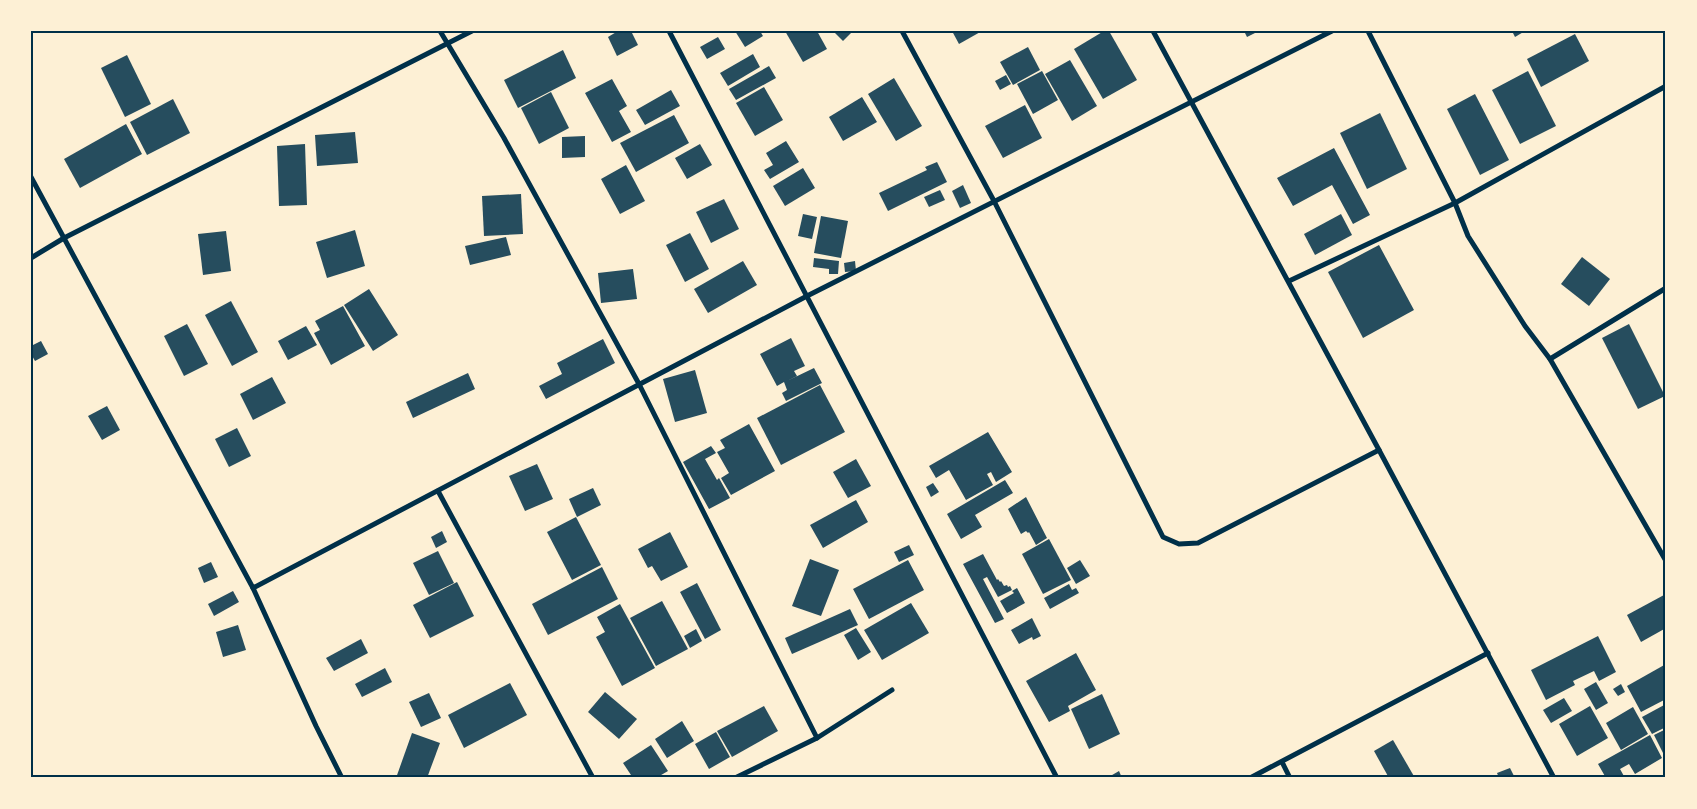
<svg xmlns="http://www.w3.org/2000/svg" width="1697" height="809" font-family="Manrope,sans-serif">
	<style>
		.building { fill: #264d5e }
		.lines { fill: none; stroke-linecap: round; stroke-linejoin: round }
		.minor { stroke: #003049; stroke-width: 5 }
		.neatline { fill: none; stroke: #003049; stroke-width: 2 }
	</style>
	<rect width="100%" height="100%" fill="#fdf0d5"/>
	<g class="building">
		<path d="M618,31h13l7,14 -21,11 -9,-19z"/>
		<path d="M735,31h25l3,5 -18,11z"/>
		<path d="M785,31h32l10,18 -24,13z"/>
		<path d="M833,31h16l2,2 -8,8z"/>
		<path d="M952,31h30l-23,13z"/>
		<path d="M1104,31h5l28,49 -34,19 -29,-50z"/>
		<path d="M1244,31h15l-12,6z"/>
		<path d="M1512,31h13l-10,6z"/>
		<path d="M1575,34l14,27 -48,26 -14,-28z"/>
		<path d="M718,37l7,12 -18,10 -7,-12z"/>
		<path d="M1028,47l12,23 -27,15 -13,-23z"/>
		<path d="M563,50l13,28 -58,30 -14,-28z"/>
		<path d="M753,54l7,13 -32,19 -8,-13z"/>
		<path d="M127,55l24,49 -26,13 -24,-49z"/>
		<path d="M1070,60l27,46 -25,15 -27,-47z"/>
		<path d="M769,66l7,12 -40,22 -7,-11z"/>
		<path d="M1042,71l16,29 -25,14 -16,-30z"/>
		<path d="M1528,71l28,55 -36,18 -28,-54z"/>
		<path d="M1006,75l5,9 -11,6 -5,-9z"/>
		<path d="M894,78l28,48 -26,15 -28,-47z"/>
		<path d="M612,79l15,27 -8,5 12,21 -19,10 -27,-49z"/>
		<path d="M764,87l19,33 -28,16 -19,-33z"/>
		<path d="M671,90l9,16 -35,19 -9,-15z"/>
		<path d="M551,92l18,36 -30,16 -18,-36z"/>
		<path d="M1475,94l34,66 -29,15 -33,-66z"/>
		<path d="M862,97l15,25 -34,19 -14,-24z"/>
		<path d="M173,99l17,34 -43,22 -17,-33z"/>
		<path d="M1025,105l17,33 -39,20 -18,-32z"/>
		<path d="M1380,113l27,56 -40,20 -27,-56z"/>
		<path d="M674,115l15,28 -53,29 -16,-29z"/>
		<path d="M126,124l16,30 -62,34 -16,-29z"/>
		<path d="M355,132l3,31 -41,3 -2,-31z"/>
		<path d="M585,136v21l-23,1v-21z"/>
		<path d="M786,141l13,21 -29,17 -6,-9 9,-5 -7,-12z"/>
		<path d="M305,144l2,61 -28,1 -2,-60z"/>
		<path d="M700,144l12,21 -25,14 -12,-21z"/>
		<path d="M1334,148l36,67 -17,9 -21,-39 -39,21 -16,-28z"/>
		<path d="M937,162l10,20 -59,29 -9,-18 48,-23 -2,-3z"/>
		<path d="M626,165l19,36 -25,13 -19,-35z"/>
		<path d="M803,168l12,20 -30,18 -12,-20z"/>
		<path d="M963,185l8,18 -11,5 -8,-17z"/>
		<path d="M940,190l5,10 -16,7 -5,-10z"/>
		<path d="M521,194l2,40 -39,2 -2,-40z"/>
		<path d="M724,199l15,30 -28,14 -15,-31z"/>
		<path d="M803,214l14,3 -5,22 -14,-3z"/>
		<path d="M1341,214l11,21 -37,20 -11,-21z"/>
		<path d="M821,216l27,5 -7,37 -27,-5z"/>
		<path d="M355,230l10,36 -38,12 -11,-36z"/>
		<path d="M226,231l5,40 -28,4 -5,-41z"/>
		<path d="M690,233l19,36 -24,13 -19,-37z"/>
		<path d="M506,237l5,18 -41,10 -5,-19z"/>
		<path d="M1379,245l35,65 -51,28 -35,-66z"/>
		<path d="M1582,257l28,22 -21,27 -28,-22z"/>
		<path d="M814,258l25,3 -1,13h-9v-5l-16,-2z"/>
		<path d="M743,261l14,24 -49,28 -14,-24z"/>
		<path d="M855,261l1,10 -11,1 -1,-9z"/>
		<path d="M633,269l4,30 -36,4 -3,-30z"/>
		<path d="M369,289l29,46 -25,16 -29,-46z"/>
		<path d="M231,301l27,51 -26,14 -27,-51z"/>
		<path d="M343,306l22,40 -34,19 -17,-32 6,-3 -5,-9z"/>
		<path d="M187,324l21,40 -24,12 -20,-40z"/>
		<path d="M1629,324l36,72 -27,13 -36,-71z"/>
		<path d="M306,326l11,19 -29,15 -10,-19z"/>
		<path d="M791,338l14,28 -11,5 3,5 -10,5 27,-13 8,15 -36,18 -4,-8 5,-3 -3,-8 -7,4 -17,-32z"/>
		<path d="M603,339l12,24 -69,36 -7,-13 23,-12 -5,-11z"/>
		<path d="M41,341l7,13 -13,7 -4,-7v-8z"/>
		<path d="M695,370l12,43 -32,9 -12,-43z"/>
		<path d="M468,373l7,16 -62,29 -7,-16z"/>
		<path d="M272,377l14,26 -33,17 -13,-26z"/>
		<path d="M820,385l25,47 -64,33 -24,-47z"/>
		<path d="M107,406l13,24 -18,10 -14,-24z"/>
		<path d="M749,424l26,47 -44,24 -10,-17 8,-5 -12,-21 8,-4 -5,-8z"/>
		<path d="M237,428l14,28 -22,11 -14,-28z"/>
		<path d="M988,432l24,40 -16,10 -5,-10 -4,2 6,11 -27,15 -17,-30 -13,8 -7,-12z"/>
		<path d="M711,446l5,7 -11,6 12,21 2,-2 11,20 -21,11 -26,-47z"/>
		<path d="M856,459l15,27 -23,12 -15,-26z"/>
		<path d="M537,464l16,35 -28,12 -16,-35z"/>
		<path d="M1005,480l8,13 -38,22 7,12 -21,12 -14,-25z"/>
		<path d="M933,483l6,9 -8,5 -5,-10z"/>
		<path d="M593,488l8,17 -24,12 -8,-18z"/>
		<path d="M1026,497l21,41 -11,7 -7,-13 -1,1 -2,-2 -5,3 -13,-25z"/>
		<path d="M856,500l12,22 -45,26 -13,-23z"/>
		<path d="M576,517l25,48 -29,15 -25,-48z"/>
		<path d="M442,531l5,11 -11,6 -5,-11z"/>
		<path d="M670,532l18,35 -27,14 -9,-15 -4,2 -10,-19z"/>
		<path d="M1049,539l22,41 -28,14 -21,-40z"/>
		<path d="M909,545l5,10 -15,7 -5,-10z"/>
		<path d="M438,551l16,32 -25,12 -16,-32z"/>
		<path d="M983,554l14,26 1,-1 2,3 1,-1 3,5 3,-1 1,2 2,-1 2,4 -14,7 -11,-20 -4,2 21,40 -9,4 -32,-59z"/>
		<path d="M810,559l29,11 -18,46 -29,-10z"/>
		<path d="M908,560l16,30 -55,29 -16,-30z"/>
		<path d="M1080,560l10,16 -14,8 -9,-16z"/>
		<path d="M211,562l7,15 -14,6 -6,-15z"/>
		<path d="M602,567l16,32 -70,36 -16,-31z"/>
		<path d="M457,582l17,34 -44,22 -17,-33z"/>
		<path d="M697,583l24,47 -16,9 -25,-47z"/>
		<path d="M1069,584l3,6 4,-2 3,5 -29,16 -6,-11z"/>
		<path d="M1017,588l8,15 -18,10 -7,-12 14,-8 -2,-2z"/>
		<path d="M233,591l6,11 -25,14 -6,-12z"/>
		<path d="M1664,595l2,3v30l-25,14 -14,-27z"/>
		<path d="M662,601l26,48 -32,17 -26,-48z"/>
		<path d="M911,603l18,30 -47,27 -18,-30z"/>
		<path d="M620,604l35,64 -33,18 -26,-49 9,-5 -8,-15z"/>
		<path d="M850,609l8,16 -66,29 -7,-16z"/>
		<path d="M1032,618l9,18 -8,4 -1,-3 -13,7 -8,-14z"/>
		<path d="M238,625l8,25 -23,7 -7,-25z"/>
		<path d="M856,628l15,24 -13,8 -14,-25z"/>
		<path d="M696,629l6,12 -12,7 -6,-12z"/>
		<path d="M1598,636l18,36 -17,9 -5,-10 -21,10 2,4 -29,15 -15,-30z"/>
		<path d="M361,639l7,14 -34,18 -8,-13z"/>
		<path d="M1076,653l20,37 -28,16 2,5 -21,11 -23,-41z"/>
		<path d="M1666,664v35l-25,13 -14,-26z"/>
		<path d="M385,668l7,14 -30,15 -7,-13z"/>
		<path d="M1596,682l12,21 -12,7 -12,-21z"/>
		<path d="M510,683l17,32 -63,33 -16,-33z"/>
		<path d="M1621,684l4,8 -7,4 -5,-7z"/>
		<path d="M605,692l32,27 -18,20 -31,-27z"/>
		<path d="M429,693l12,25 -20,9 -12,-25z"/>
		<path d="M1102,694l18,40 -31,15 -18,-40z"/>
		<path d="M1564,698l8,13 -21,12 -8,-13z"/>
		<path d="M1666,704v23l-14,7 -10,-17z"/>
		<path d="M764,706l14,25 -46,26 -15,-26z"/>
		<path d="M1590,706l18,32 -31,18 -18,-32z"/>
		<path d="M1633,707l15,27 -27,16 -15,-27z"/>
		<path d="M682,721l12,20 -27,17 -12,-19z"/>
		<path d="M1666,729v30l-12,-24z"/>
		<path d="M716,732l14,25 -21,12 -14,-25z"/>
		<path d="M412,733l28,10 -13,35h-31z"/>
		<path d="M1650,735l12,23 -27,16 -6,-10 -9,5 5,9h-19l-8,-14z"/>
		<path d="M1393,740l22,38h-26l-15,-27z"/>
		<path d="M651,745l17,26 -12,7h-23l-10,-15z"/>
		<path d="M1510,768l4,8 -15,2 -2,-5z"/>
		<path d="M1119,771l3,7h-15z"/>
	</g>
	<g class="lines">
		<g class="minor">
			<path d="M440,31l64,107 135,246 178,354"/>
			<path d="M669,31l388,747"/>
			<path d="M902,31l92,170 169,336 16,7 19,-1 181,-93"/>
			<path d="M1153,31l226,419 175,328"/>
			<path d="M1368,31l87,172 13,33 57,90 25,33 116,202"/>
			<path d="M31,177l222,411 63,138 26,52"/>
			<path d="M31,258l33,-20 408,-207"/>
			<path d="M1289,281l166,-78 211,-117"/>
			<path d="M1550,359l116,-71"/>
			<path d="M438,491l155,287"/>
			<path d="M253,588l554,-292 525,-265"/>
			<path d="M1282,762l8,16"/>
			<path d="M735,778l82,-40 75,-48"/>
			<path d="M1250,778l238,-125"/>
		</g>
	</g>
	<rect width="1697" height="809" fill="none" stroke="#fdf0d5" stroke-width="65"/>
	<rect x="32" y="32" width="1632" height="744" class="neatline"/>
</svg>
